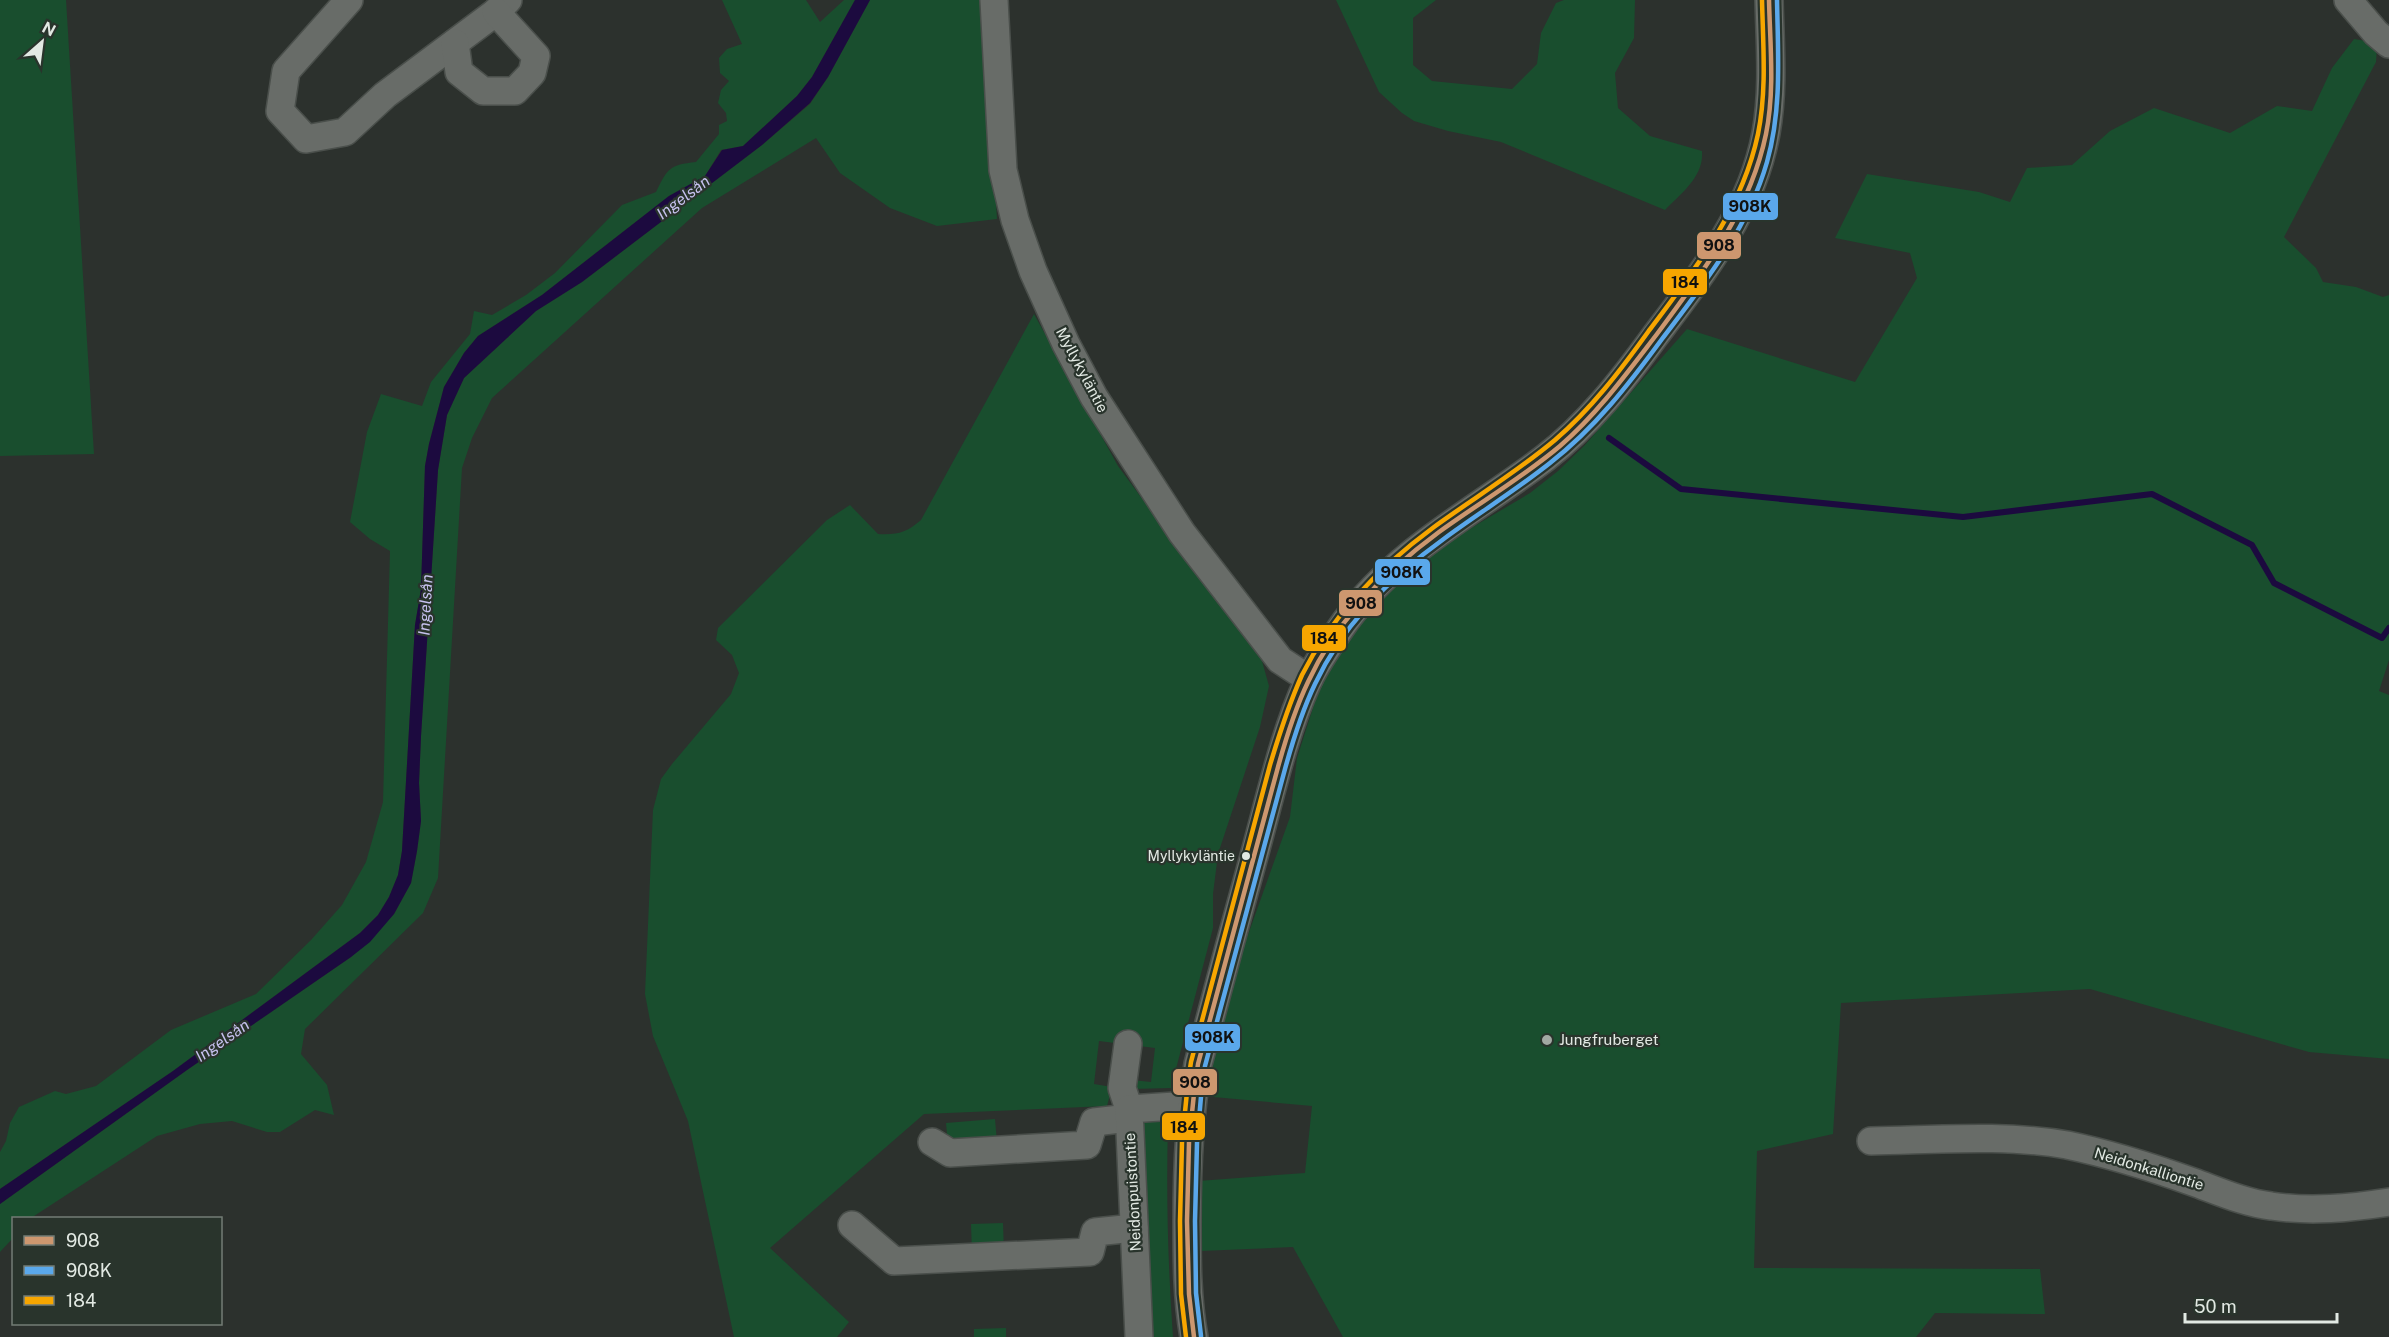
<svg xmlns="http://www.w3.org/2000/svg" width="2389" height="1337" font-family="'Public Sans',sans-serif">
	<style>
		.green { fill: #194e2e }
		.water { fill: #1c0a3f }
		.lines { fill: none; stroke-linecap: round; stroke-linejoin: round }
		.stream { stroke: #1c0a3f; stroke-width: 6 }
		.minor-casing { stroke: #4a4f4b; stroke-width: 30 }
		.minor { stroke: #686c68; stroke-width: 27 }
		.bus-1-casing { stroke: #29342c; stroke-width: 9 }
		.bus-2-casing { stroke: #29342c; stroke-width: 9 }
		.bus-3-casing { stroke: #29342c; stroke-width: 9 }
		.bus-1 { stroke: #cd976f; stroke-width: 4.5 }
		.bus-2 { stroke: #5aa8eb; stroke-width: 4.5 }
		.bus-3 { stroke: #f7a600; stroke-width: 4.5 }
		.bus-dot { fill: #e2e9e3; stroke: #29342c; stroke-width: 2 }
		.poi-dot { fill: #a2a9a3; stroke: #29342c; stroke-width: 2 }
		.labels { text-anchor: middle; stroke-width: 4.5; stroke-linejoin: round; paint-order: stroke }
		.bus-label { font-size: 14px; fill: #e2e9e3; stroke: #29342c; text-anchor: end }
		.street-label { font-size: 15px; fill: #e2e9e3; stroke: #29342c }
		.poi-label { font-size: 15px; fill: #e2e9e3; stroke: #29342c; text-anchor: start }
		.water-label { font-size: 16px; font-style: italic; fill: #c6c1ee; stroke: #29342c }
		.line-badge { stroke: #29342c; stroke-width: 2 }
		.pale-badge-label { font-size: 16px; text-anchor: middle; font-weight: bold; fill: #111 }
	</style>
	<rect width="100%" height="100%" fill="#2c312d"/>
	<g class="green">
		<path d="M0,0h66l28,454 -94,2z"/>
		<path d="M722,0h84l14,22 24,-22h11l-43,77 -15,19 -54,50 -22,4 -16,26 -36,20 -127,99 -64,41 -14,17 -20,34 -15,57 -4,22 -4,123 -6,36 -13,226 -4,24 -9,22 -11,18 -18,18 -187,138 -173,118v-37l6,-11 4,-18 9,-16 36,-16 11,3 30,-8 75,-56 85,-36 55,-54 31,-35 24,-43 17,-60 7,-251 -20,-12 -20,-17 17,-90 14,-38 41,12 9,-24 39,-48 4,-23 18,4 34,-20 29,-22 67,-68 34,-13c12,-24 13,-27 40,-30l23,-28v-9l8,-4 -1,-8 -8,-10 3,-13 8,-9 -9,-8 -1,-15 8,-9 15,-5z"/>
		<path d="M870,0h113l14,219 -60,7 -47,-18 -50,-35 -24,-35 -114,70 -210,190 -20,40 -10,30 -24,410 -15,35 -118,116 -4,25 26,31 7,30 -19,-5 -35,22h-13l-35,-11 -32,3 -43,12 -126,82h-17l-1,20 -13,14v-48l187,-134 164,-113 43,-43 17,-31 6,-32 4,-30 -2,-38 2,-47 17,-266 9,-55 17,-37 72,-67 46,-29 180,-137 48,-41 18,-27z"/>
		<path d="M1336,0h100l-23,18v47l19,16 80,8 25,-25 4,-31 15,-30 8,-3h71l-1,38 -19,35 3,35 32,28 52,15c2,26 -21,42 -37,59l-164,-68 -53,-11 -34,-10 -12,-8 -23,-21z"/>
		<path d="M2354,39l12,2 11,5 -1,16 -92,175 32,31 7,14 33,5 27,10 6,-2v365l-10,31 10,4v364l-80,-7 -219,-63 -249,14 -8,131 -76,17 -3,117 286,1 5,45 -110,-1 -19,24h-573l-50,-90 -92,4 -3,-70 107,-8 7,-67 -110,-10 32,-122 56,-157 7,-59 22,-69 32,-57 35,-41 55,-45 89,-53 28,-22 26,-25 103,-117 168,53 62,-104 -7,-25 -75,-15 32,-64 112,18 31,10 17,-34 45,-3 38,-34 44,-23 76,25 47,-27 35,5 20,-43z"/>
		<path d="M1034,314l84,152 144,195 7,25 -9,41 -42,127 -5,40v34l-42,160 -40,1 1,-9 19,2 4,-34 -56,-7 -5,43 18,3 -5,19 -183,8 -154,134 79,74 -12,15h-103l-46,-216 -35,-85 -8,-42 8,-184 8,-31 11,-15 59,-70 8,-21 -7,-18 -16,-15 2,-12 109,-108 23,-15 28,29c19,1 28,-1 43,-14z"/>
		<path d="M995,1119l2,23 -49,3 -2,-22z"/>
		<path d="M1147,1120h14l7,5c-2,71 0,141 5,212h-26l-6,-212z"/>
		<path d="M1003,1223l1,29 -32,1 -1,-29z"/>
		<path d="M1006,1328v9h-32v-8z"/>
	</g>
	<path class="water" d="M855,0h15l-42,77 -18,26 -48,42 -180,137 -46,29 -72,67 -17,37 -9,55 -17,266 -2,47 2,38 -4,30 -6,32 -17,31 -24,28 -19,15 -164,113 -187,134v-15l173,-118 187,-138 18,-18 11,-18 9,-22 4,-24 13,-226 6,-36 4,-123 4,-22 15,-57 20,-34 14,-17 64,-41 127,-99 36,-20 17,-26 21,-4 54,-50 15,-19z"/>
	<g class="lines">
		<path class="stream" d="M1609,438l72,51 282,28 189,-23 100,51 22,38 108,55 7,-10"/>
		<defs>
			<g id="minor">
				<path d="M349,0l-63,71 -6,40 26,28 39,-7 40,-37 111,-83 12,-12"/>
				<path d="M994,0l9,170 12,50 18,51 33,73 28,53 88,136 98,127 29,19"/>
				<path d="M2348,0l28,33 13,11"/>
				<path d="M455,43l4,29 24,19h32l17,-18 4,-17 -40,-44"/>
				<path d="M1128,1044l-6,44 7,21"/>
				<path d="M1871,1141c64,-1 133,-7 196,4 43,9 84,22 126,37 25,9 52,21 78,24 40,6 79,2 118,-4"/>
				<path d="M932,1142l18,11 137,-8 7,-23 35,-4"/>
				<path d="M852,1225l42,36 196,-9 5,-20 39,-4"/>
				<path d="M1139,1337l-10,-228 62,-4"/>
				<path d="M1194,1337c-7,-38 -7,-77 -7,-116 0,-53 2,-105 11,-157 18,-69 37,-139 56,-208 16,-58 29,-120 54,-175 10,-21 24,-40 37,-59 51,-71 132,-112 200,-164 43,-33 78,-78 110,-122 47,-62 97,-125 111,-203 8,-44 4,-89 3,-133"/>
			</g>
		</defs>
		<use href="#minor" class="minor-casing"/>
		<use href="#minor" class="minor"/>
		<defs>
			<path id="bus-1" d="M1194,1337l-5,-43 -2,-73 2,-79 6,-58 3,-20 80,-297c8,-29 17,-58 30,-85 28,-61 78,-111 131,-150 40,-29 83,-54 121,-86 38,-33 67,-73 97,-112 46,-62 93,-123 109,-200 9,-44 4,-90 3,-134"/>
			<path id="bus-2" d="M1201,1336l-5,-43 -1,-72 2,-78 5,-58 3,-19 80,-297c8,-29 17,-58 30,-85 28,-60 77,-108 130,-146 34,-25 71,-48 105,-75 45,-35 79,-79 112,-124 41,-54 86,-110 105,-177 15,-53 11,-107 10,-162"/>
			<path id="bus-3" d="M1186,1337l-5,-43 -1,-73 2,-79 6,-60 3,-20 79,-297c9,-30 19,-61 32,-90 30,-60 79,-109 132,-148 40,-29 83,-55 121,-87 36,-31 65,-69 93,-108 46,-61 94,-122 110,-198 9,-44 5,-90 4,-134"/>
		</defs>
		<use href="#bus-1" class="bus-1-casing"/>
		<use href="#bus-2" class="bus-2-casing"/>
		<use href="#bus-3" class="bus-3-casing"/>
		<use href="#bus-1" class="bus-1"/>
		<use href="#bus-2" class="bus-2"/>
		<use href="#bus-3" class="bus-3"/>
	</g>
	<circle class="bus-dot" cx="1246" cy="856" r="5"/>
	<circle class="poi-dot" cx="1547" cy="1040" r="6"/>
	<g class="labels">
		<g class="bus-label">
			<text x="1235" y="861">Myllykyläntie</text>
		</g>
		<g class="street-label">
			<text transform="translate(1082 370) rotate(62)" y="5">Myllykyläntie</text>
			<text transform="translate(2149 1169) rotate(17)" y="5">Neidonkalliontie</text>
			<text transform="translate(1133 1192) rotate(-93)" y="5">Neidonpuistontie</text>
		</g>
		<g class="poi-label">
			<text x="1559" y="1045">Jungfruberget</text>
		</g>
		<g class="water-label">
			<text transform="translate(683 197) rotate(-37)" y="6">Ingelsån</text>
			<text transform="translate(425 605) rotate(-87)" y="6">Ingelsån</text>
			<text transform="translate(222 1040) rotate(-35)" y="6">Ingelsån</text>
		</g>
	</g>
	<g class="line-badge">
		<rect x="1722" y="192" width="57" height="29" rx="6" fill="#5aa8eb"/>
		<rect x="1696" y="231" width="46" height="29" rx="6" fill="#cd976f"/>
		<rect x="1662" y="268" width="46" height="28" rx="6" fill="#f7a600"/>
		<rect x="1374" y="558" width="57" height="28" rx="6" fill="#5aa8eb"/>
		<rect x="1338" y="589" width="45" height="28" rx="6" fill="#cd976f"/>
		<rect x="1301" y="624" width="46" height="28" rx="6" fill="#f7a600"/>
		<rect x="1184" y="1023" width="57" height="29" rx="6" fill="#5aa8eb"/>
		<rect x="1172" y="1068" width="46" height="28" rx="6" fill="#cd976f"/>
		<rect x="1161" y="1112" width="45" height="29" rx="6" fill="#f7a600"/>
	</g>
	<g class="pale-badge-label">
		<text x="1750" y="212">908K</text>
		<text x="1719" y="251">908</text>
		<text x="1685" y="288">184</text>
		<text x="1402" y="578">908K</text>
		<text x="1361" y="609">908</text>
		<text x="1324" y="644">184</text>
		<text x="1213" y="1043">908K</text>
		<text x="1195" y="1088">908</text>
		<text x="1184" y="1133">184</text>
	</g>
	<rect x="12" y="1217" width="210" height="108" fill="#29342c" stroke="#737c75" stroke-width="1.5"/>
	<rect x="24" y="1236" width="30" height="9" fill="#cd976f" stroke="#737c75" stroke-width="1.5"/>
	<text x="66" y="1247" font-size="18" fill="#e2e9e3">908</text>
	<rect x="24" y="1266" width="30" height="9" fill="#5aa8eb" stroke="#737c75" stroke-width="1.5"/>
	<text x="66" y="1277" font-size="18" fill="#e2e9e3">908K</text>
	<rect x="24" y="1296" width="30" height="9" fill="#f7a600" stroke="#737c75" stroke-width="1.5"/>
	<text x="66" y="1307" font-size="18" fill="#e2e9e3">184</text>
	<g transform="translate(42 42) rotate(28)" stroke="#29342c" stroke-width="4.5" paint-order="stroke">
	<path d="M0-4.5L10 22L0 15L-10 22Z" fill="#e2e9e3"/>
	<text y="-9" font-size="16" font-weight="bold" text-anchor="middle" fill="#e2e9e3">N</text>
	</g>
	<path d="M2185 1313v9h152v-9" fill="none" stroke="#e2e9e3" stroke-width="3"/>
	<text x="2194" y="1313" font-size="18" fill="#e2e9e3" stroke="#29342c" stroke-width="4.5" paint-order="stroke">50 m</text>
</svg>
